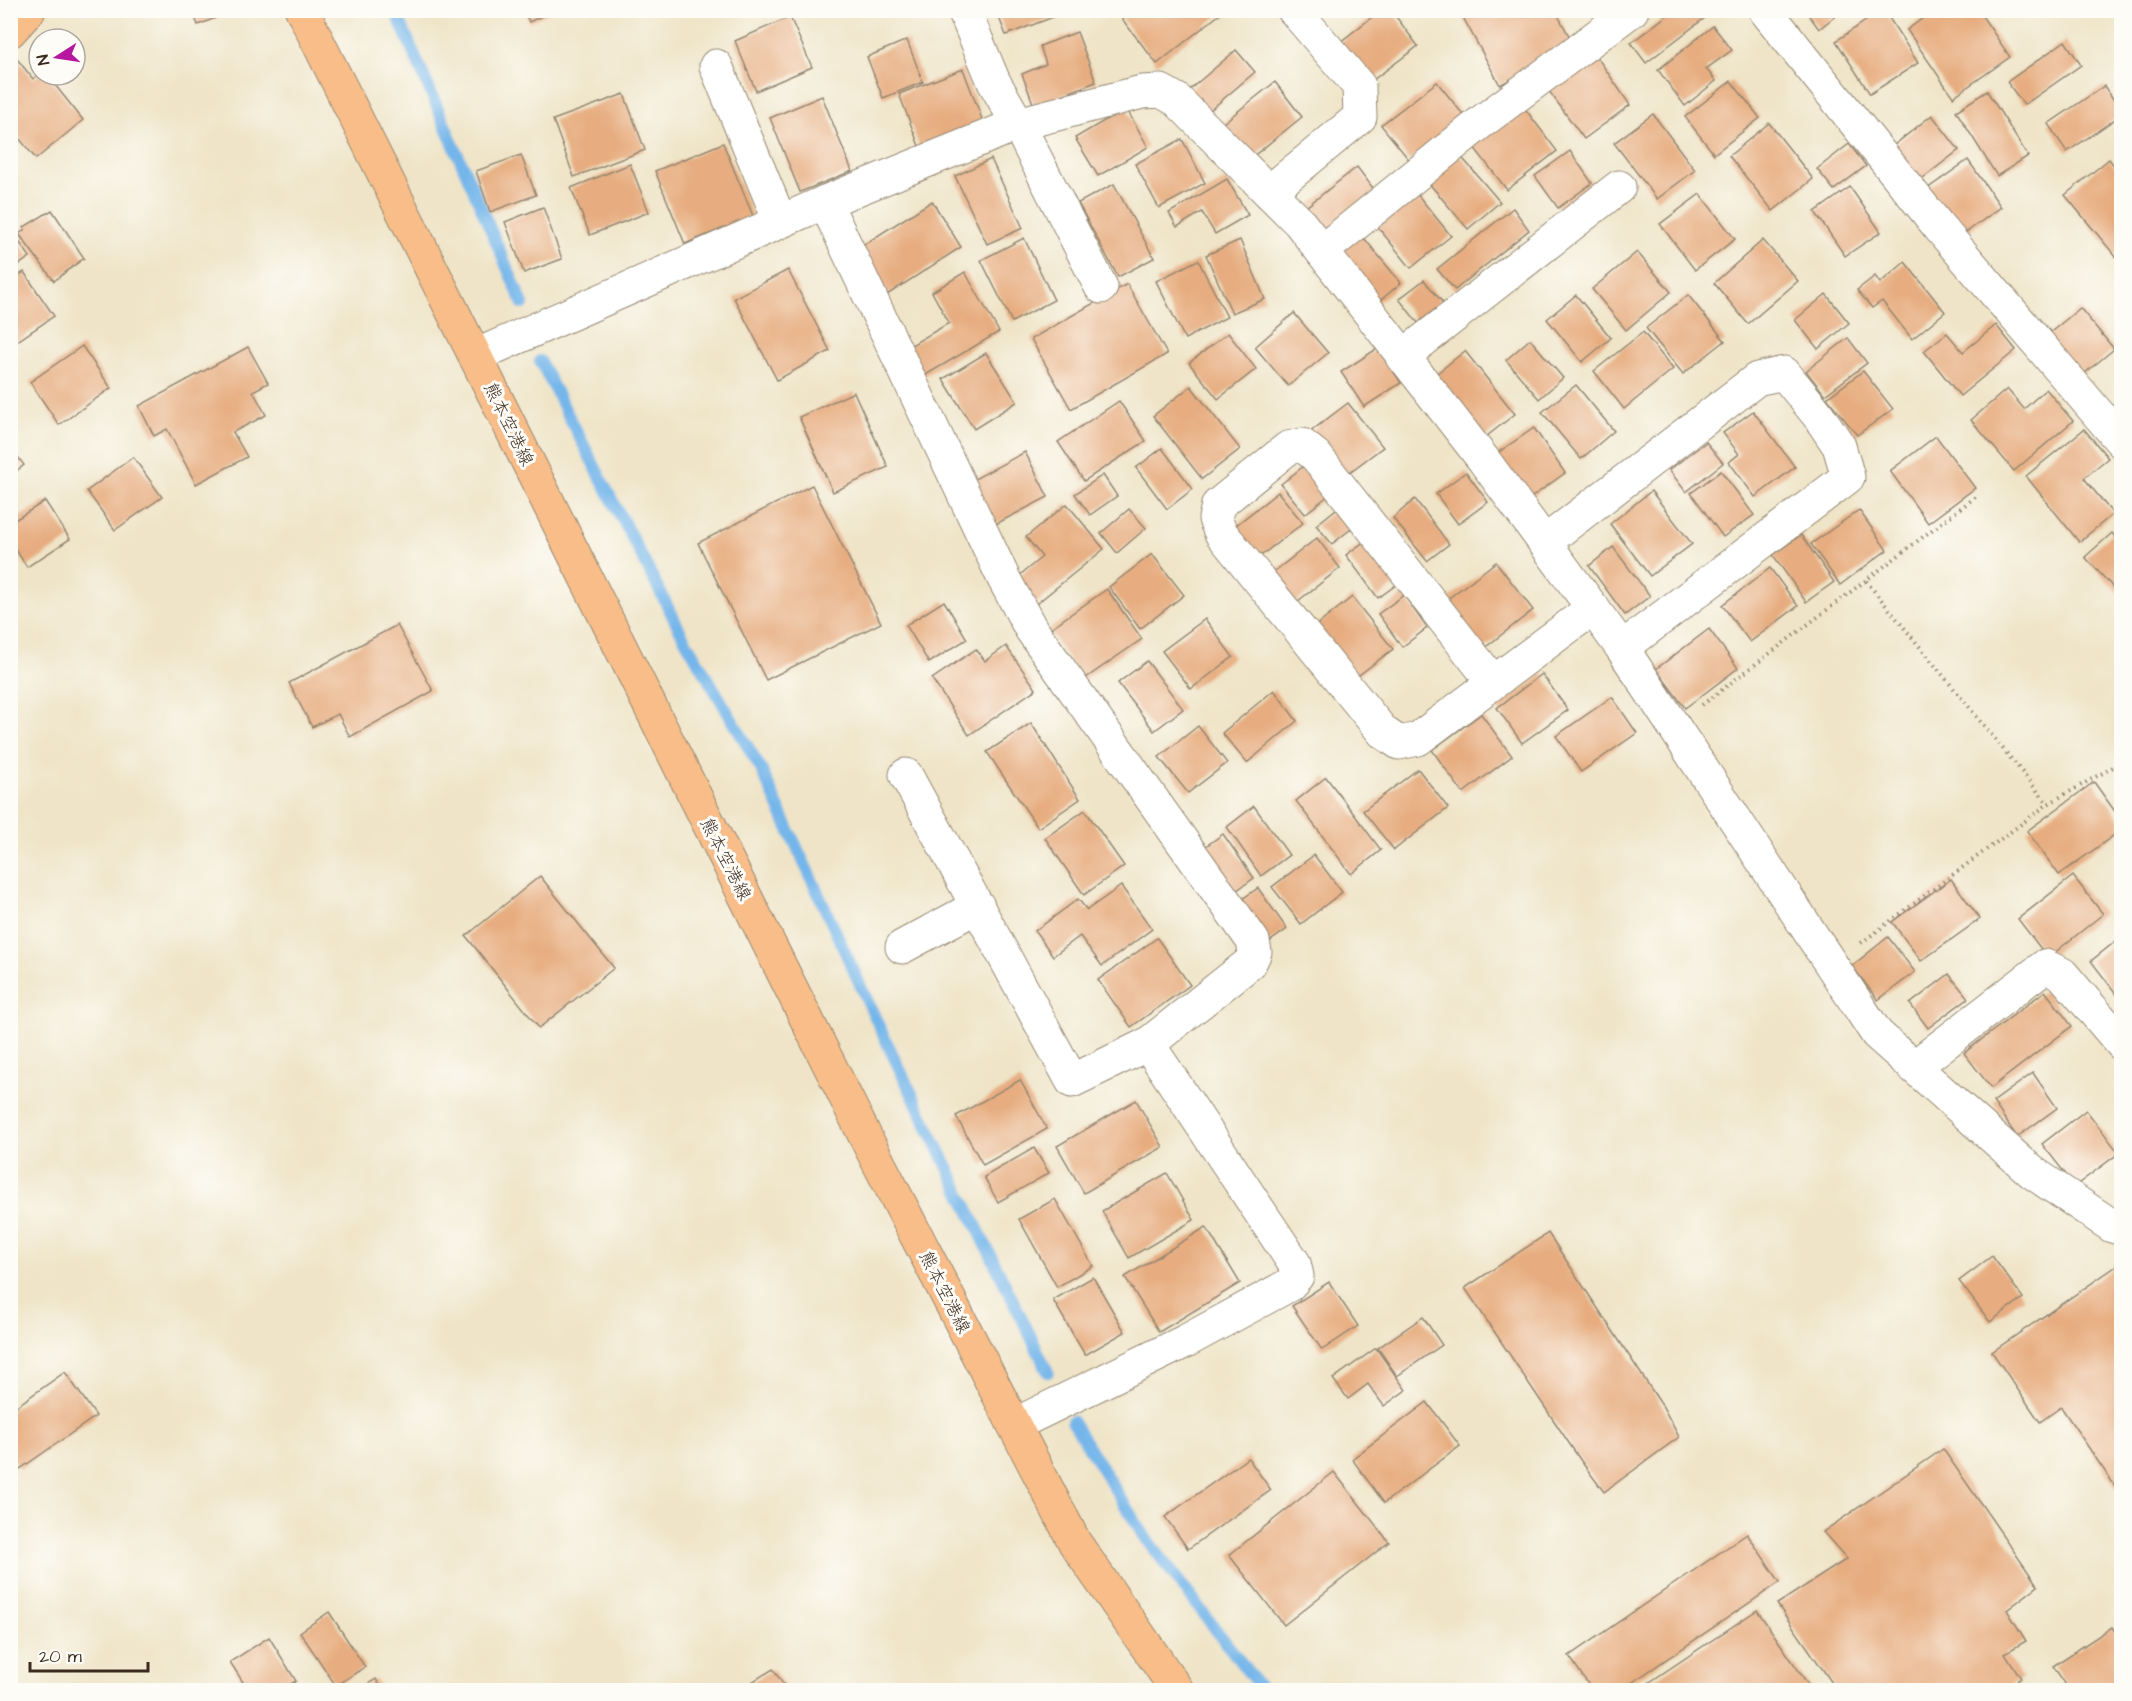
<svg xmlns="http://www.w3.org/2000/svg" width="2132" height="1701" font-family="'Architects Daughter','Klee One',sans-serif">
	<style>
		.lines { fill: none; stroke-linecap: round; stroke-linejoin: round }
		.stream { stroke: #75b6ea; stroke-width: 12 }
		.building { fill: #e7ad80 }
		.minor-casing { stroke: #958772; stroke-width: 35 }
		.major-casing { stroke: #958772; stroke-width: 35 }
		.path { stroke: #958772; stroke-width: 4; stroke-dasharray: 1.5 4.5; stroke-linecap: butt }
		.minor { stroke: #fff; stroke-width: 33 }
		.major { stroke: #f8bd88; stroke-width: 33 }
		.labels { text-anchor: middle; stroke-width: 6; stroke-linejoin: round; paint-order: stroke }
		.street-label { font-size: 18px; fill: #3b2a1e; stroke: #fdfcf7 }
	</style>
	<rect width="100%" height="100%" fill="#fdfcf7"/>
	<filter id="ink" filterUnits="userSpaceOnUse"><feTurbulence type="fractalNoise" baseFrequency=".0167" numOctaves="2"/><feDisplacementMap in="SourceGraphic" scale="12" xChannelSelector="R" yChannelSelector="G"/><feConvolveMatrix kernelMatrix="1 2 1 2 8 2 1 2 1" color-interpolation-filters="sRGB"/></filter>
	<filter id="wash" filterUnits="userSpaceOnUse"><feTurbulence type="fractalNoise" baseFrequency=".008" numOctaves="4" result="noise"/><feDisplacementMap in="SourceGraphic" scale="24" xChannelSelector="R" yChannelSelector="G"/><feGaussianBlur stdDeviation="1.35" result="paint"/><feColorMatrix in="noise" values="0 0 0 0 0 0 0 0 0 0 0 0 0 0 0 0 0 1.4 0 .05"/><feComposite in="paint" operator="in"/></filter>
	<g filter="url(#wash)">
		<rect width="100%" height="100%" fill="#efe4c7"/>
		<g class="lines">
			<g class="stream">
				<path d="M395,10l128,294"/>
				<path d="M540,361l143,275 78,133 124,270 163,333"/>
				<path d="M1072,1421l73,116 117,153"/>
			</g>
		</g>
		<g id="blocks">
			<g class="building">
				<path d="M192,10h41v1l-35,14z"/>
				<path d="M524,10h31l-26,12z"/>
				<path d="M996,10h73v1l-63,24z"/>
				<path d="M1133,10h92l-68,54 -35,-45z"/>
				<path d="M1381,10h10l27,36 -49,37 -30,-40z"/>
				<path d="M1459,10h96l19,35 -74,40z"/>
				<path d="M1674,10h41l-69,53 -15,-20z"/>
				<path d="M1805,10h38l-24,19z"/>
				<path d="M1882,10h2l34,53 -48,31 -34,-53z"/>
				<path d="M1934,10h44l32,47 -57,40 -46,-67z"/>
				<path d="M790,17l22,50 -56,24 -21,-50z"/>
				<path d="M1713,26l19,24 -26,19 10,12 -31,25 -27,-36z"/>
				<path d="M1077,32l19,50 -62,24 -12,-32 24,-10 -6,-18z"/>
				<path d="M907,40l16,42 -40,16 -16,-41z"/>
				<path d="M2065,41l16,24 -57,40 -17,-23z"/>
				<path d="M1236,50l19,22 -47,40 -19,-22z"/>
				<path d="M14,55l19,24 6,-5 8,1 36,45 -47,39 -26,-32v-70z"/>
				<path d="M1597,57l33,48 -46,34 -35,-48z"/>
				<path d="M963,69l22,58 -64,24 -22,-57z"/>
				<path d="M1731,81l29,37 -46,36 -29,-37z"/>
				<path d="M1275,82l27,35 -56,45 -28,-35z"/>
				<path d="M1437,82l28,35 -55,44 -29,-36z"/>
				<path d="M2104,86l17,24v5l-54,37 -19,-28z"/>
				<path d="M1987,91l41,65 -31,20 -41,-65z"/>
				<path d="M624,94l21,56 -71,27 -21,-57z"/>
				<path d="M822,96l30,75 -52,21 -30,-74z"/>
				<path d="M1520,102l37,49 -50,39 -37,-48z"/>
				<path d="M1126,108l22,39 -50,29 -23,-38z"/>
				<path d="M1653,114l42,56 -38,29 -43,-56z"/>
				<path d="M1932,115l27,35 -40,31 -26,-35z"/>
				<path d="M1769,123l44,56 -40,32 -44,-55z"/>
				<path d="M1182,139l23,44 -46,25 -24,-44z"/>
				<path d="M723,143l30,73 -68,28 -30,-73z"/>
				<path d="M1849,144l17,22 -32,24 -17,-21z"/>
				<path d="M1570,151l22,32 -34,25 -23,-32z"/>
				<path d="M1459,154l41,48 -32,27 -41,-48z"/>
				<path d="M521,155l15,40 -46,17 -14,-41z"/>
				<path d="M991,159l32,69 -36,16 -32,-68z"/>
				<path d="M2109,159l12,15v89l-56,-68z"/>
				<path d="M1968,160l33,47 -40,29 -34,-47z"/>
				<path d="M630,164l19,48 -59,23 -19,-47z"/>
				<path d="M1357,167l22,29 -56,44 -22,-29z"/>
				<path d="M1227,179l21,36 -33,19 -13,-22 -25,15 -8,-14z"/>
				<path d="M1114,184l40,74 -36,19 -40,-74z"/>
				<path d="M1850,187l31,45 -36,24 -30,-44z"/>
				<path d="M1417,194l34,42 -40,32 -34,-42z"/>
				<path d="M1700,194l35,45 -40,31 -35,-46z"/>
				<path d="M932,201l29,46 -74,48 -30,-46z"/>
				<path d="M543,207l19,52 -38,14 -19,-51z"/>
				<path d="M1513,208l16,22 -74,60 -18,-21z"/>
				<path d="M52,210l32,48 -30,23 -35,-47 6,-5 -1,-2z"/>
				<path d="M10,229l20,28 -20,14z"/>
				<path d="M1359,232l42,51 -25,21 -42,-50z"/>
				<path d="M1024,238l30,62 -42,22 -31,-62z"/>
				<path d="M1240,240l25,59 -33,14 -26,-58z"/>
				<path d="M1763,240l35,41 -50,43 -34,-41z"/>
				<path d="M1637,252l34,40 -45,38 -34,-41z"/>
				<path d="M1198,260l29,57 -42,22 -29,-58z"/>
				<path d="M1905,262l40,50 -33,27 -30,-38 -10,7 -15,-18 18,-14 5,7z"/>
				<path d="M788,270l42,81 -53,29 -43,-82z"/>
				<path d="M24,272l30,44 -44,30v-65z"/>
				<path d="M965,272l34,60 -75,44 -16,-29 41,-24 -17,-31z"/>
				<path d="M1424,280l19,23 -25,20 -19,-24z"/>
				<path d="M1127,284l40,70 -96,55 -40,-70z"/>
				<path d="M1826,294l23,29 -31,26 -23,-29z"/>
				<path d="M1576,295l35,43 -29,24 -35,-43z"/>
				<path d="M1688,295l37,46 -42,33 -37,-46z"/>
				<path d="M2080,308l34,41 -35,29 -33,-42z"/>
				<path d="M1294,313l34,40 -40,33 -33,-39z"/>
				<path d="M1996,325l20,25 -56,46 -36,-45 23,-18 16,19z"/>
				<path d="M1643,332l30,37 -49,40 -30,-38z"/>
				<path d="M1228,333l28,36 -38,30 -29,-36z"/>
				<path d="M1848,338l19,25 -42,32 -19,-24z"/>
				<path d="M1530,339l33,39 -24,21 -33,-39z"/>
				<path d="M82,346l29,42 -52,37 -29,-43z"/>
				<path d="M248,347l20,36 -15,8 13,24 -33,17 14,25 -51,27 -29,-55 -13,7 -15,-30z"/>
				<path d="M1378,348l23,35 -37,24 -23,-35z"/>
				<path d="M1465,351l50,63 -33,26 -50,-63z"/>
				<path d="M986,353l31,49 -43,27 -31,-50z"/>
				<path d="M1863,371l30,38 -36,26 -30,-37z"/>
				<path d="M1576,385l38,46 -33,28 -39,-47z"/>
				<path d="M1191,386l49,63 -38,30 -49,-63z"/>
				<path d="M2007,389l17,20 22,-20 27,32 -59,50 -43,-51z"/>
				<path d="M854,392l34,75 -55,25 -34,-75z"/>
				<path d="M1119,401l27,40 -62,40 -26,-39z"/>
				<path d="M1348,403l35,44 -40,30 -33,-45z"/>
				<path d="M1753,411l42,56 -40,30 -26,-35 10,-8 -16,-21z"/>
				<path d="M1534,428l31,45 -36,26 -33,-45z"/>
				<path d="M2084,429l24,29 -24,20 29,36 -34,28 -53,-66z"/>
				<path d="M1936,436l39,52 -47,35 -38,-52z"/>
				<path d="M1706,442l17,21 -37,29 -17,-22z"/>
				<path d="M10,447l14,18 -9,7 1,2 -6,4z"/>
				<path d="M1162,448l31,41 -26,20 -31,-41z"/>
				<path d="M1025,452l23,45 -58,30 -23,-44z"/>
				<path d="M133,457l29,40 -47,33 -28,-39z"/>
				<path d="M1310,461l24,30 -29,23 -24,-30z"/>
				<path d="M1721,471l33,44 -31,22 -32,-44z"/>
				<path d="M1466,472l22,30 -30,22 -22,-30z"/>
				<path d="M1103,475l14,21 -27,19 -15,-21z"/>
				<path d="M812,485l69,138 -115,57 -68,-137z"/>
				<path d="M1651,491l41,53 -42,32 -40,-52z"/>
				<path d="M1278,492l25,31 -49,38 -24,-31z"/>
				<path d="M1415,499l34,45 -22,17 -34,-43z"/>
				<path d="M45,501l25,38 -43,28 -17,-26v-18z"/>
				<path d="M1345,502l16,19 -29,23 -16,-19z"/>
				<path d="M1067,504l37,45 -68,55 -21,-25 27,-22 -16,-20z"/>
				<path d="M1129,509l17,19 -29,25 -16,-20z"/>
				<path d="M1859,510l28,40 -47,35 -29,-41z"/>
				<path d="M2112,533l9,11v52l-36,-39z"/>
				<path d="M1801,535l33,47 -28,20 -33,-47z"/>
				<path d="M1372,536l31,44 -25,18 -32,-43z"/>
				<path d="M1317,538l23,30 -51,40 -23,-30z"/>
				<path d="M1613,547l37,49 -25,19 -36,-49z"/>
				<path d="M1152,554l32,41 -44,34 -31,-42z"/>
				<path d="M1496,562l37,48 -51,40 -37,-49z"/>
				<path d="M1770,568l28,38 -48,36 -28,-37z"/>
				<path d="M1107,589l35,50 -59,41 -35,-50z"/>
				<path d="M1404,595l23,33 -25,19 -24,-33z"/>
				<path d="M1352,597l41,52 -42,32 -40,-51z"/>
				<path d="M944,601l23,38 -38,24 -23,-38z"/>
				<path d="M1205,619l28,38 -42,32 -29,-38z"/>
				<path d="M397,625l36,66 -83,46 -12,-23 -26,13 -23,-44z"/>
				<path d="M1709,629l29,39 -53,40 -29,-39z"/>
				<path d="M1006,646l30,43 -67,46 -37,-56 44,-30 9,12z"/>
				<path d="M1147,661l36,48 -29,22 -36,-48z"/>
				<path d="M1542,674l26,36 -46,33 -25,-35z"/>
				<path d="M1274,690l23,31 -50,42 -25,-30z"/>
				<path d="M1612,697l25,36 -56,39 -25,-36z"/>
				<path d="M1481,714l31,42 -49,37 -31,-43z"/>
				<path d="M1031,723l49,76 -42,29 -51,-76z"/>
				<path d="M1198,726l29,37 -39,30 -29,-36z"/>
				<path d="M1418,769l30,39 -54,42 -31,-39z"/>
				<path d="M1326,777l55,73 -30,24 -55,-73z"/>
				<path d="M2094,782l27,38v10l-62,45 -32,-44z"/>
				<path d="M1254,806l35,49 -28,21 -34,-49z"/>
				<path d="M1085,810l39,56 -40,29 -39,-57z"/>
				<path d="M1223,834l31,44 -24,17 -31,-44z"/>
				<path d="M1314,855l28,37 -41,32 -29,-37z"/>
				<path d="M540,876l74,92 -75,60 -73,-92z"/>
				<path d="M2073,876l30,38 -55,44 -30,-39z"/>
				<path d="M1951,879l29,40 -59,42 -29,-39z"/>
				<path d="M1121,886l31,43 -50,37 -22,-30 -27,20 -18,-25 43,-32 9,11z"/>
				<path d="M1258,888l29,41 -22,16 -30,-41z"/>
				<path d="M1888,937l27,35 -37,28 -26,-34z"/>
				<path d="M2121,937v63l-30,-39z"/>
				<path d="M1157,938l33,47 -59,42 -33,-47z"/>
				<path d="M1949,974l19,24 -40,30 -18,-24z"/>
				<path d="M2045,991l27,35 -81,62 -27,-35z"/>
				<path d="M2033,1073l24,35 -40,29 -24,-35z"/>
				<path d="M1020,1080l27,49 -64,36 -27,-49z"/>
				<path d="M1136,1100l27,47 -79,46 -27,-47z"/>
				<path d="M2086,1110l33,43 -44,33 -33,-42z"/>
				<path d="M1034,1148l15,25 -51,29 -14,-25z"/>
				<path d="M1167,1173l27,47 -65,38 -27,-47z"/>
				<path d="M1055,1199l38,67 -36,21 -38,-68z"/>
				<path d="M1206,1227l34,56 -81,49 -34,-55z"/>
				<path d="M1548,1233l115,174 16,30 -75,55 -23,-31 -116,-173z"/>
				<path d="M1992,1256l31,42 -33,24 -31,-41z"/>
				<path d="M2121,1263v232l-60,-88 -21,15 -48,-70z"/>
				<path d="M1093,1277l32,55 -40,23 -32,-55z"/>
				<path d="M1329,1282l29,44 -36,24 -30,-44z"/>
				<path d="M1423,1317l19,28 -45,31 -19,-28z"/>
				<path d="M1376,1348l30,42 -22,16 -16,-22 -20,15 -15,-20z"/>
				<path d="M65,1372l31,44 -76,53 -10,-13v-45z"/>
				<path d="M1427,1402l33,44 -76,57 -32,-44z"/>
				<path d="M1943,1449l95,137 -31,24 19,31 -21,12 16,25 -9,6 4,6h-179l-60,-86 70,-45 -24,-27z"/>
				<path d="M1248,1458l23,32 -83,59 -23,-32z"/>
				<path d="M1334,1472l55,70 -105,83 -55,-70z"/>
				<path d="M1747,1534l33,48 -159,108h-29l-23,-34z"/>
				<path d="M1757,1610l55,80h-174z"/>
				<path d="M329,1612l36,55 -29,19 -36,-54z"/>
				<path d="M2112,1627l9,14v49h-56l3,-2 -15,-22z"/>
				<path d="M269,1637l27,44 -15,9h-33l-18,-28z"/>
				<path d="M773,1669l14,21h-48z"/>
				<path d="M376,1679l7,11h-25z"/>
			</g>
		</g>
	</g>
	<g filter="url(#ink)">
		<use href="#blocks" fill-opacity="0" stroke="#958772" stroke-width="1.5"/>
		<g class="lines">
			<defs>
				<g id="minor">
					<path d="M964,10l30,72 24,42 124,-32 19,-1 16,9 122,122 184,237 139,189 255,386 155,138 80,54 10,3"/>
					<path d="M1765,10l174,217 183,215"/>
					<path d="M716,66l64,155"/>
					<path d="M1269,192l91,-75 -1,-31 -65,-76"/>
					<path d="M825,202l179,377 27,50 222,312 2,11 -5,11 -102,81 146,219 3,13 -8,9 -103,56 -172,84"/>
					<path d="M1322,251l158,-128 152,-113"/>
					<path d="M475,356l350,-154 193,-78 83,163"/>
					<path d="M1402,357l217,-170"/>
					<path d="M1545,542l212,-163 27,-6 34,42 21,31 9,31 -226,171"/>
					<path d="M1493,682l-177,-226 -14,-11 -14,3 -70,57 -3,14 6,14 162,199 16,11 19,-4 175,-131"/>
					<path d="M906,775l166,306 76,-37"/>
					<path d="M902,947l76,-41"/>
					<path d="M1914,1067l131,-101 17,8 60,70"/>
				</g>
				<g id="major">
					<path d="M302,10l569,1138 204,395 102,147"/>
					<path d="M10,31l19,-21"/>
				</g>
			</defs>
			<use href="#minor" class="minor-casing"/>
			<use href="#major" class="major-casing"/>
			<g class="path">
				<path d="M1866,581l182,223"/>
				<path d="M1702,705l276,-210"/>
				<path d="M1861,943l187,-139 74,-42"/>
			</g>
			<use href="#minor" class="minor"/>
			<use href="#major" class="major"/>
		</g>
	</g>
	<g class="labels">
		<g class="street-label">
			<text transform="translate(509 424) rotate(64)" y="6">熊本空港線</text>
			<text transform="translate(726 859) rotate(63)" y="6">熊本空港線</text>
			<text transform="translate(945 1292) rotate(63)" y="6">熊本空港線</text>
		</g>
	</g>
	<rect width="2132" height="1701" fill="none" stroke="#fdfcf7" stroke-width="36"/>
	<g transform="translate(57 57) rotate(258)"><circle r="28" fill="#fdfcf7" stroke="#afa8a0" stroke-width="1.5"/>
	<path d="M0-4.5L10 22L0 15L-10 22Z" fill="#b5179e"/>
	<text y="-9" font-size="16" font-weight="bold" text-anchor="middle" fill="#3b2a1e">N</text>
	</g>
	<path d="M30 1662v9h118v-9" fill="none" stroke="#3b2a1e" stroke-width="3"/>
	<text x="39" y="1662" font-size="18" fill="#3b2a1e" stroke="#fdfcf7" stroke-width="4.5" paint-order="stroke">20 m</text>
</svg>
